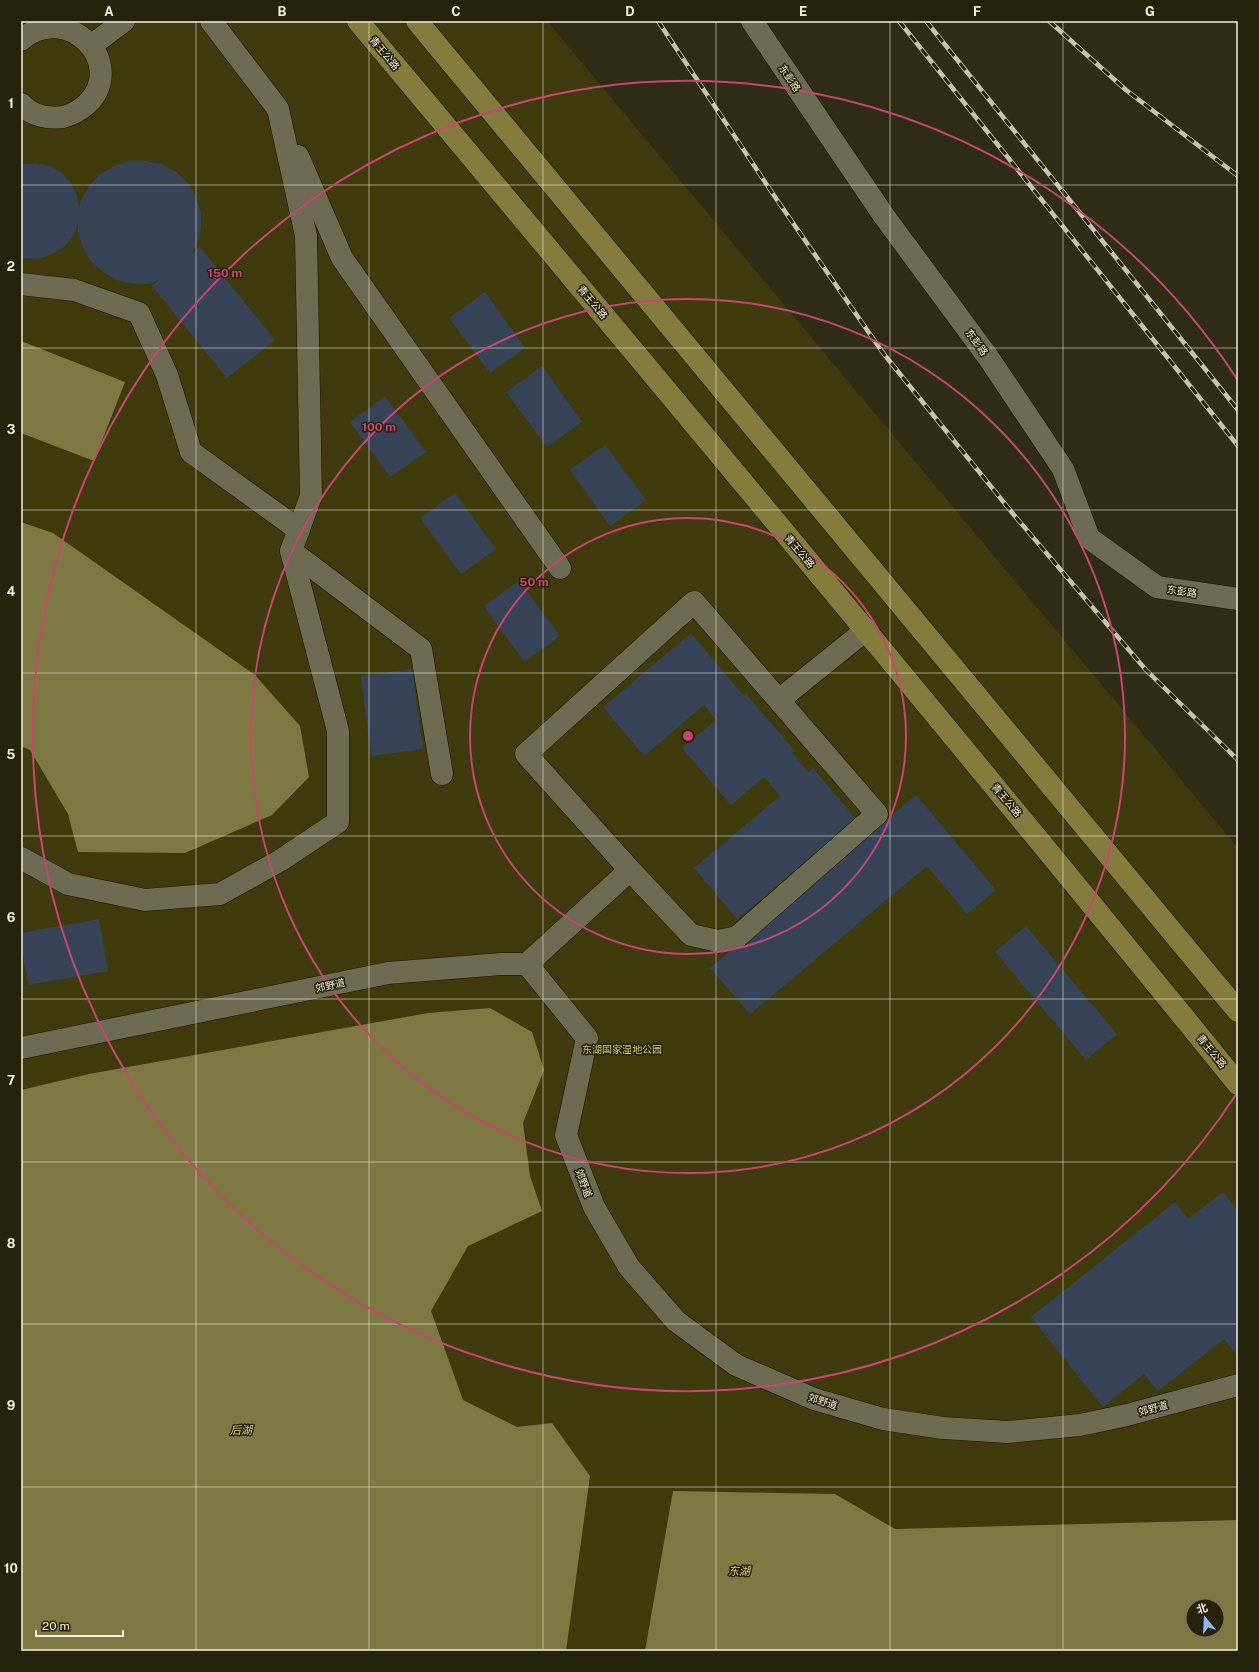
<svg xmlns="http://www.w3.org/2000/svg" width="1259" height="1672" font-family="'Public Sans','Noto Sans SC',sans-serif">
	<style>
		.green { fill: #3f3b0c; fill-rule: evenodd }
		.water { fill: #7e7943; fill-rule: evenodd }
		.building { fill: #374458 }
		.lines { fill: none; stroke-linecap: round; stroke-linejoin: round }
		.minor-casing { stroke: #171501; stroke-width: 23 }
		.major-casing { stroke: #171501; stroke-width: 23 }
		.minor { stroke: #6d6b51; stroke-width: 22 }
		.major { stroke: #837c3c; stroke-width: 22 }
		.rail-casing { stroke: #c5c4b3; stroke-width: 4.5 }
		.rail { stroke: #25230b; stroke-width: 3; stroke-dasharray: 9; stroke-linecap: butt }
		.grid { fill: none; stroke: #f2f1e2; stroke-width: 1; stroke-opacity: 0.55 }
		.ring { fill: none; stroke: #cc4376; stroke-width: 2 }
		.labels { text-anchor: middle; stroke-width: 3; stroke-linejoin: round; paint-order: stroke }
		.street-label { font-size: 10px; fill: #f2f1e2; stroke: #25230b }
		.park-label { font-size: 10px; fill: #cec674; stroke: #25230b }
		.water-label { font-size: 11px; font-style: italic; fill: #dbd380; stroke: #25230b }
		.centre { fill: #cc4376; stroke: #25230b; stroke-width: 2 }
		.ring-label { font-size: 12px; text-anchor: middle; font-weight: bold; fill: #cc4376; stroke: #25230b; stroke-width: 3; stroke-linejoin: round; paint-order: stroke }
		.neatline { fill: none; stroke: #f2f1e2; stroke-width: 1.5 }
		.grid-label { font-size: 13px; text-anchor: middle; font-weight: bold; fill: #f2f1e2 }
	</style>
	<rect width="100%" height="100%" fill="#2f2d15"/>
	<path class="green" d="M21,21h526l691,827v803h-1217zM1193,1606h24v24h-24z"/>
	<g class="water">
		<path d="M21,341l104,41 -31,79 -73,-28z"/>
		<path d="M21,522l32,11 202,142 45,51 9,51 -37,38 -87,38 -107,-1 -10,-38 -38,-64 -9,-4z"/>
		<path d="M490,1008l42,24 12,38 -21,53 7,53 12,35 -74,35 -37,65 32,89 54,27 35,-4 38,53 -24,175h-545v-561l68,-16 339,-61z"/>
		<path d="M673,1491l162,3 60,35 343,-9v131h-593zM1193,1606h24v24h-24z"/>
	</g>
	<g class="building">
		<path d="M129,161h17l16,3 14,8 12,11 8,14 5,15v16l-4,16 -5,9 8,-6 75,93 -48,38 -75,-92 7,-6 -10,4h-16l-16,-4 -14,-8 -12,-11 -8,-13 -5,-16v-9l-5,13 -9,11 -12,7 -13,5 -18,-1v-94l15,-1 14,3 12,7 9,10 6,13 2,12 2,-8 8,-14 11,-12 14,-8z"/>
		<path d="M485,292l40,56 -35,25 -41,-55z"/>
		<path d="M542,366l40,56 -35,25 -41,-55z"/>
		<path d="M385,396l41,56 -36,25 -40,-55z"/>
		<path d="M605,445l41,55 -36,26 -40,-56z"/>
		<path d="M455,493l41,56 -35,25 -41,-56z"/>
		<path d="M519,581l41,55 -36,26 -40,-56z"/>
		<path d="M691,633l53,63 2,-2 49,57 -2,2 15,19 5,-4 43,51 -119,100 -43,-51 86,-72 -16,-19 -33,28 -49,-57 34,-28 -12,-15 -60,51 -41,-49z"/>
		<path d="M412,669l11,80 -52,7 -10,-80z"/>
		<path d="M916,795l80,95 -29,24 -40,-48 -177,148 -40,-46z"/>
		<path d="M99,919l9,52 -80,14 -7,-42v-10z"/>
		<path d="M1026,926l91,108 -31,26 -91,-108z"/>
		<path d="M1223,1192l15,19v143l-1,1 -13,-16 -66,52 -14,-17 -41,33 -72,-90 144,-115 13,17z"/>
	</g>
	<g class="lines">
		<defs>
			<g id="minor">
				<path d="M211,21l67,88 28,127 5,260 -20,55 130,98 21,125"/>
				<path d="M752,21l132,195 104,141 75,112 26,69 68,49 81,12"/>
				<path d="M21,40c45,-40 108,23 66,64 -7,6 -15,11 -24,13 -15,2 -31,-1 -42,-13"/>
				<path d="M92,45l32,-24"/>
				<path d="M298,156l44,102 218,310"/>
				<path d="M21,284l53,6 65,23 28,62 24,77 108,78"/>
				<path d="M779,700l87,-70"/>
				<path d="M21,858l47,26 77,16 75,-6 61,-34 57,-38v-91l-47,-180"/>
				<path d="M527,964l103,-94 61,65 27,6 19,-4 140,-123 -183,-212 -168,152 104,116"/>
				<path d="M21,1048l367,-75 113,-9h26l60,74 -21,97 28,72 35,60 47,54 60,44 78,34 69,20 60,9 65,4 72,-7 47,-10 111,-30"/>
			</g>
			<g id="major">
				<path d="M358,21c295,353 590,706 880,1063"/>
				<path d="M417,21l821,990"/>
			</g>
		</defs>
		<use href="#minor" class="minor-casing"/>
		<use href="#major" class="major-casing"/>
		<use href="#minor" class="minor"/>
		<use href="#major" class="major"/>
		<defs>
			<g id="rail">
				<path d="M658,21l117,176 108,156 131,162 132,155 92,90"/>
				<path d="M899,21l339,425"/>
				<path d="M926,21l312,389"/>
				<path d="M1049,21l77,69 112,86"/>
			</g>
		</defs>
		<use href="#rail" class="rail-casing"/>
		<use href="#rail" class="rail"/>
	</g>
	<path class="grid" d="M196,21v1630M369,21v1630M543,21v1630M716,21v1630M890,21v1630M1063,21v1630M21,185h1217M21,348h1217M21,510h1217M21,673h1217M21,836h1217M21,999h1217M21,1162h1217M21,1324h1217M21,1487h1217"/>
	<g class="ring">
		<circle cx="688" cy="736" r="218"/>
		<circle cx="688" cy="736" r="437"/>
		<path d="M1237 1093A655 655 0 1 1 1237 379"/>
	</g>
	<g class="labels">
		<g class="street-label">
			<text transform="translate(385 53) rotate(50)" y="4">青王公路</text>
			<text transform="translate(790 78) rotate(56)" y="4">东彭路</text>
			<text transform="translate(593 302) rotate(50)" y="4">青王公路</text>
			<text transform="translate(977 342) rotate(54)" y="4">东彭路</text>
			<text transform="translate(800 551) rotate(50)" y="4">青王公路</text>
			<text transform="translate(1182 591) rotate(8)" y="4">东彭路</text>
			<text transform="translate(1007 800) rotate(50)" y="4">青王公路</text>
			<text transform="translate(330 985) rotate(-12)" y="4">郊野道</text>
			<text transform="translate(1212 1051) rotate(51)" y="4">青王公路</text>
			<text transform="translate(584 1183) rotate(69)" y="4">郊野道</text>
			<text transform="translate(823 1401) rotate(18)" y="4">郊野道</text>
			<text transform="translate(1153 1408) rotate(-15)" y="4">郊野道</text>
		</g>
		<g class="park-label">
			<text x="622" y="1053">东湖国家湿地公园</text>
		</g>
		<g class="water-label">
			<text x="241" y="1434">后湖</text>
			<text x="739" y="1575">东湖</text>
		</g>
	</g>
	<circle cx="688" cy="736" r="6" class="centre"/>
	<g class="ring-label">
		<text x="225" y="277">150 m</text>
		<text x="379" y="431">100 m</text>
		<text x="534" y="586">50 m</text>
	</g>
	<rect width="1259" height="1672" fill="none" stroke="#25230b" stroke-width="44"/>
	<g transform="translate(1205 1618) rotate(342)"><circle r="19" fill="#25230b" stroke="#777561"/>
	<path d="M0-3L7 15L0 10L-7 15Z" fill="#8db9fc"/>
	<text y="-6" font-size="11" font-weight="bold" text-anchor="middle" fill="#f2f1e2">北</text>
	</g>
	<path d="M36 1630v6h87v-6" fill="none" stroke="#f2f1e2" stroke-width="2"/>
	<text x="42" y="1630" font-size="12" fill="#f2f1e2" stroke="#25230b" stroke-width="3" paint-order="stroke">20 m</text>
	<rect x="22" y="22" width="1215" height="1628" class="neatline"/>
	<g class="grid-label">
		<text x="109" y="16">A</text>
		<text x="282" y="16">B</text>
		<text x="456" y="16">C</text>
		<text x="630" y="16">D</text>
		<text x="803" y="16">E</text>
		<text x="977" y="16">F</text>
		<text x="1150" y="16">G</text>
		<text x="11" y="108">1</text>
		<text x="11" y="271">2</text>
		<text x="11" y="434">3</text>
		<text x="11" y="596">4</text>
		<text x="11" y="759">5</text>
		<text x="11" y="922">6</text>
		<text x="11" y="1085">7</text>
		<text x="11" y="1248">8</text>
		<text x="11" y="1410">9</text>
		<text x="11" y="1573">10</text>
	</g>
</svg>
